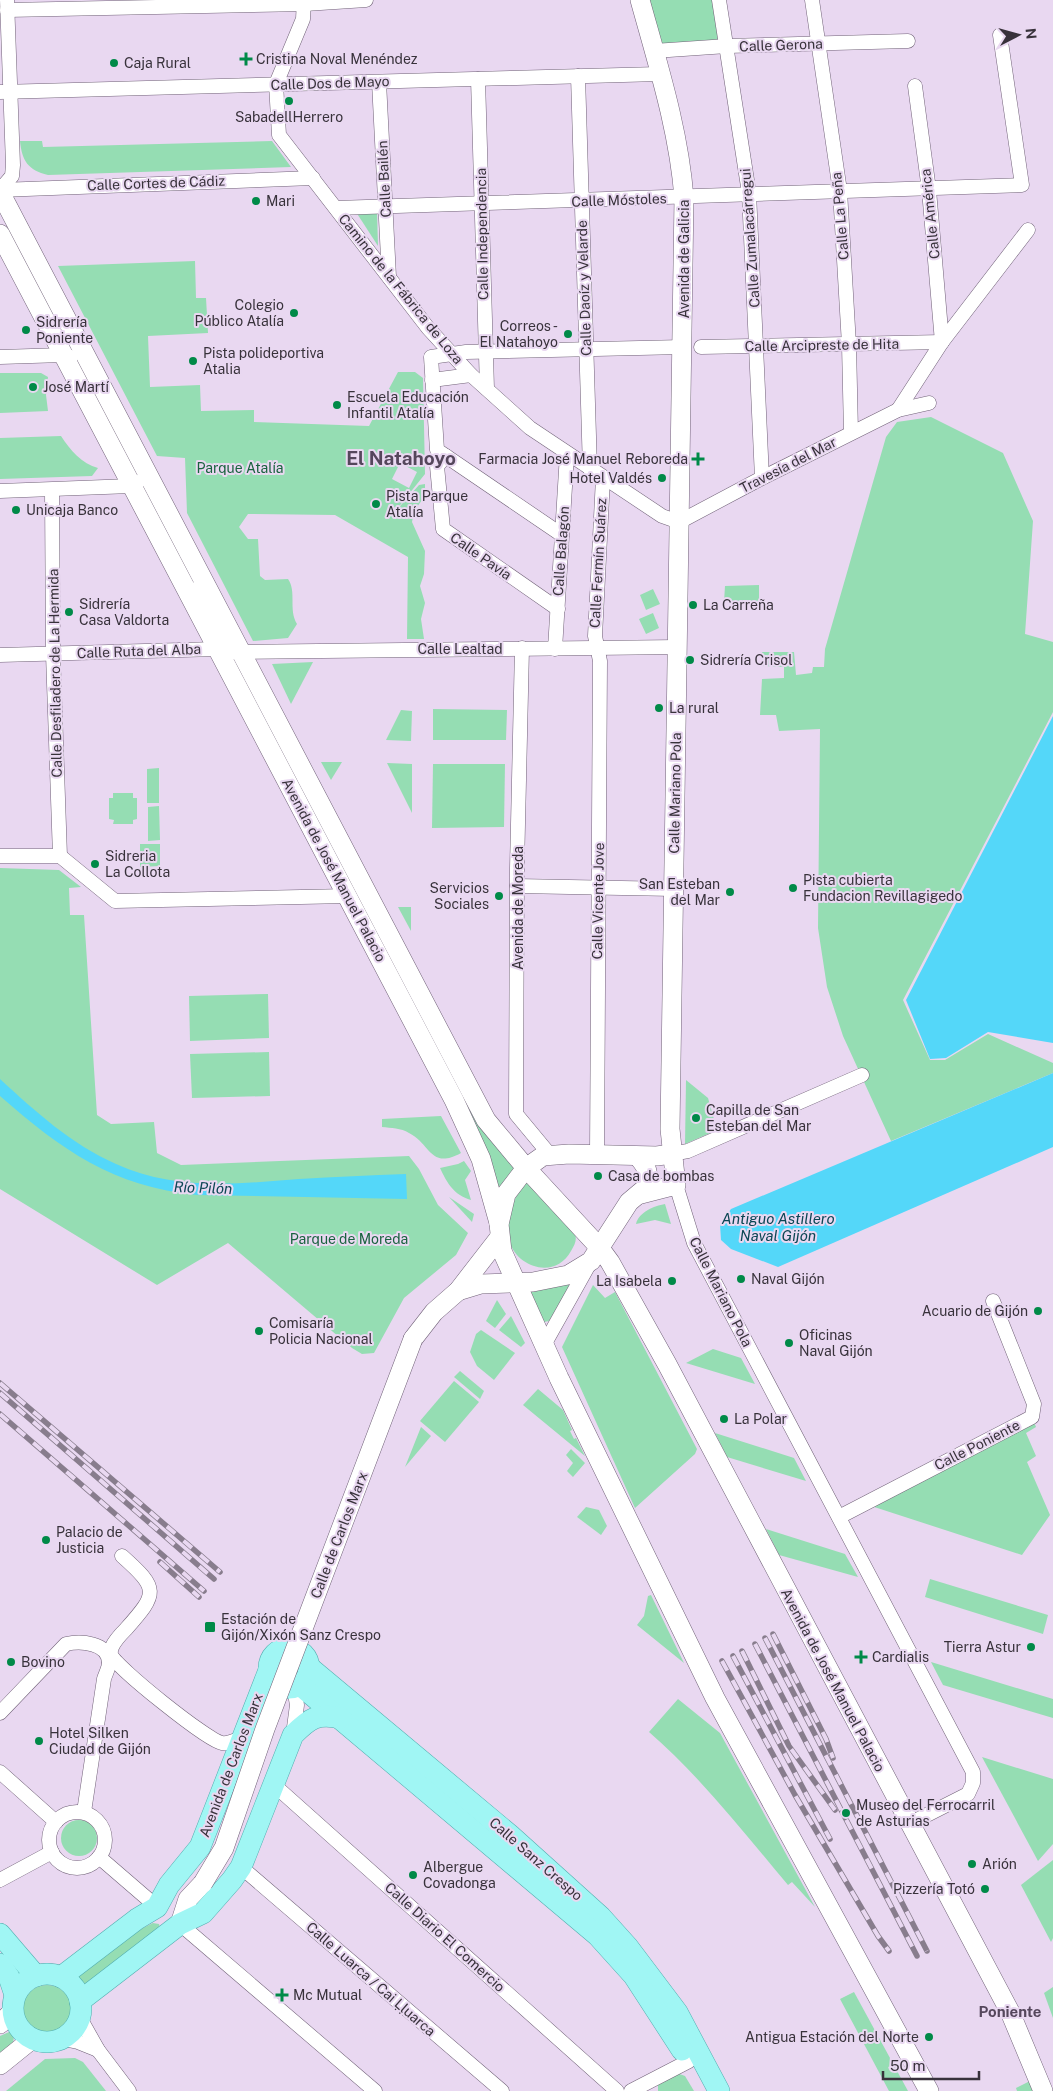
<svg xmlns="http://www.w3.org/2000/svg" width="1053" height="2091" font-family="'Public Sans',sans-serif">
	<style>
		.green { fill: #95ddb3; fill-rule: evenodd }
		.water { fill: #54d7f9 }
		.lines { fill: none; stroke-linecap: round; stroke-linejoin: round }
		.street-casing { stroke: #716278; stroke-width: 15 }
		.secondary-casing { stroke: #716278; stroke-width: 20 }
		.primary-casing { stroke: #53aeaf; stroke-width: 22 }
		.street { stroke: #fff; stroke-width: 14 }
		.secondary { stroke: #fff; stroke-width: 19 }
		.primary { stroke: #a0f6f4; stroke-width: 21 }
		.rail-casing { stroke: #887d8d; stroke-width: 5.5 }
		.rail { stroke: #e9d8f1; stroke-width: 4; stroke-dasharray: 11; stroke-linecap: butt }
		.secondary-bridge-casing { stroke: #716278; stroke-width: 20; stroke-linecap: butt }
		.secondary-bridge { stroke: #fff; stroke-width: 19 }
		.poi-dot { fill: #008a48; stroke: #e9d8f1; stroke-width: 2 }
		.labels { text-anchor: middle; stroke-width: 4; stroke-linejoin: round; paint-order: stroke }
		.street-label { font-size: 14px; fill: #38323b; stroke: #e9d8f1 }
		.poi-label { font-size: 14px; fill: #38323b; stroke: #e9d8f1; text-anchor: start }
		.park-label { font-size: 14px; fill: #19623f; stroke: #e9d8f1 }
		.water-label { font-size: 15px; font-style: italic; fill: #0b4654; stroke: #e9d8f1 }
		.neighbourhood-label { font-size: 15px; font-weight: bold; fill: #55475c; stroke: #e9d8f1 }
		.district-label { font-size: 19px; font-weight: bold; fill: #55475c; stroke: #e9d8f1 }
	</style>
	<rect width="100%" height="100%" fill="#e9d8f1"/>
	<g class="green">
		<path d="M649,0h64l6,41 -59,3z"/>
		<path d="M20,141h22l1,6 229,-6 19,26 -243,8c-20,-5 -26,-14 -28,-34z"/>
		<path d="M356,212h21l1,34z"/>
		<path d="M195,261l1,37h10l2,35 -60,3 2,51 50,-2 1,26 53,-1v12l115,4 29,-54h17l8,6 2,96 -32,40 26,-29 6,-1v12l-11,15 -2,11 13,29 -1,23 -4,12 5,17 -4,16 3,20h-17l1,-82 -73,-42 -87,-1 -9,13 9,12h10l2,37 5,4 23,-1c9,13 0,30 9,45l-9,14 -35,3 -66,-128 -2,-55 -28,-2 -99,-190zM400,463l17,9 -8,16 -17,-9z"/>
		<path d="M0,373h41l7,4 -2,18 2,16 -48,2z"/>
		<path d="M931,417l72,36 30,68 -8,113 28,8v70l-150,288 27,60h15l43,-26 65,29v10l-162,68 -48,-105 -16,-49 -9,-59 2,-199 -41,2 -3,-16h-16l2,-36 22,-1v-11l-22,-1v-14h32l2,23 16,-2 1,-6h11l1,-18 61,-212 11,-15z"/>
		<path d="M61,436c9,14 21,28 37,32l-6,8 -92,3v-41z"/>
		<path d="M759,585v18l-35,-1 1,-16z"/>
		<path d="M653,589l7,15 -14,6 -6,-15z"/>
		<path d="M653,613l6,15 -13,6 -7,-15z"/>
		<path d="M313,662l-22,42 -19,-40z"/>
		<path d="M247,680l268,490 -16,30 -257,-516z"/>
		<path d="M433,709l74,1 -1,30h-73z"/>
		<path d="M401,710l11,1 -1,30 -25,-1z"/>
		<path d="M321,762h21l-11,18z"/>
		<path d="M387,763l25,1v49z"/>
		<path d="M433,764h72l-1,63 -72,1z"/>
		<path d="M159,768v35h-12v-34z"/>
		<path d="M113,793h20v5h4v21l-4,1v4h-20l1,-4 -5,-1v-21h4z"/>
		<path d="M159,806l1,34 -12,1v-34z"/>
		<path d="M140,844h20v22l-20,1z"/>
		<path d="M0,868l59,2 22,17 -12,1 1,27h14l13,200 14,9 43,-2 3,31 24,12 228,-9 10,13 19,36 30,28 -12,22 -52,43 -30,55 -12,1 -10,-6 -124,-105 -71,42 -157,-96z"/>
		<path d="M398,907h13v24z"/>
		<path d="M268,994l1,44 -79,3 -1,-45z"/>
		<path d="M269,1052l1,44 -78,2 -2,-44z"/>
		<path d="M686,1080l22,18 9,32 -32,14z"/>
		<path d="M441,1116l20,37c-31,17 -30,-9 -52,-20 -8,-5 -18,-5 -27,-6v-8z"/>
		<path d="M464,1161l7,10 -6,9 6,20c-17,-5 -24,-17 -31,-32l18,-4z"/>
		<path d="M526,1180l49,53c2,8 0,11 -4,18 -15,28 -53,18 -62,-10 -6,-20 6,-45 17,-61z"/>
		<path d="M449,1197l25,17 -2,8z"/>
		<path d="M665,1204l6,20 -16,-4 -19,4c3,-12 18,-18 29,-20z"/>
		<path d="M576,1278l-27,43 -5,1 -15,-32z"/>
		<path d="M593,1285l12,13 10,-6 82,157 -2,5 -60,54 -73,-161z"/>
		<path d="M497,1300l9,14 -11,14 -9,-7z"/>
		<path d="M511,1316l14,27 -4,4 -22,-17z"/>
		<path d="M481,1330l34,23 -21,27 -17,-14 -7,-14 6,-18z"/>
		<path d="M713,1349l28,9 14,26 -69,-21z"/>
		<path d="M460,1371l24,20 -4,8 -26,-22z"/>
		<path d="M454,1381l25,21 -34,40 -25,-21z"/>
		<path d="M538,1389l25,21 9,20 -2,1 4,8 2,-1 9,18 -62,-51z"/>
		<path d="M1032,1417l4,10 -10,6 10,23 -9,6 23,53 -28,40 -157,-51z"/>
		<path d="M421,1427l10,9 -26,31z"/>
		<path d="M715,1433l79,25 12,23 -79,-24z"/>
		<path d="M571,1449l14,14 -12,14 -6,-6 6,-8 -7,-8z"/>
		<path d="M586,1507l13,3 8,16 -6,9 -24,-18z"/>
		<path d="M766,1529l79,25 13,23 -79,-22z"/>
		<path d="M930,1579l118,36 -5,19 -118,-37z"/>
		<path d="M651,1595l33,68 -47,-38 7,-9 4,-20z"/>
		<path d="M931,1662l122,37v19l-110,-33z"/>
		<path d="M678,1699l42,34 95,174 -23,-25 -4,3c-44,-52 -87,-108 -139,-153z"/>
		<path d="M982,1757l71,22v65l-15,17z"/>
		<circle cx="79" cy="1838" r="18"/>
		<path d="M1053,1860v78l-2,4 -30,-57z"/>
		<path d="M153,1923l6,1 1,4 -73,57 -8,-2 -1,-8 45,-37z"/>
		<circle cx="47" cy="2009" r="24"/>
		<path d="M1053,1987v31l-9,-25z"/>
		<path d="M854,1992l54,99h-19l-49,-92z"/>
		<path d="M9,2032l5,3 -1,10 -13,11v-20z"/>
		<path d="M75,2058l8,4 23,29h-100l39,-32z"/>
		<path d="M674,2072l11,4 9,15h-36v-12z"/>
		<path d="M1030,2081l5,10h-18l-1,-3z"/>
	</g>
	<g class="water">
		<path d="M1053,716v327l-65,-11 -42,26 -16,1 -24,-59z"/>
		<path d="M1053,1073v74l-275,120 -47,-18 -10,-9 -1,-16 11,-15z"/>
		<path d="M0,1079c36,33 71,65 116,85 59,27 121,20 183,15 36,-2 71,-4 107,-5l1,25 -210,-4c-85,-9 -134,-44 -197,-99z"/>
	</g>
	<g class="lines">
		<defs>
			<g id="street">
				<path d="M304,0l-1,19 -27,65 3,51 149,193 43,47 59,53 132,88 17,6 83,-44 136,-68 31,-7"/>
				<path d="M719,0l30,193 13,285"/>
				<path d="M812,0l28,191 9,154 2,88"/>
				<path d="M7,10l298,-6 61,-4"/>
				<path d="M654,51l73,-5 181,-5"/>
				<path d="M578,76l12,393"/>
				<path d="M478,79l9,310"/>
				<path d="M379,82l10,195"/>
				<path d="M915,86l14,104 13,152"/>
				<path d="M0,92l659,-18"/>
				<path d="M0,190l313,-12"/>
				<path d="M0,190l12,-14 1,-11 -6,-165"/>
				<path d="M336,208l686,-23 -22,-150"/>
				<path d="M701,347l241,-5"/>
				<path d="M0,357l63,-2 8,2"/>
				<path d="M432,380l39,-5"/>
				<path d="M898,410l44,-68 86,-112"/>
				<path d="M446,456l-9,10 6,63 115,80"/>
				<path d="M52,490l1,164 7,202"/>
				<path d="M0,491l131,-5 7,-4"/>
				<path d="M562,535l-125,-85 -6,-93 35,-5 217,-5"/>
				<path d="M196,589l34,63 448,-5"/>
				<path d="M522,648l-5,220 -1,246 34,41"/>
				<path d="M555,649l12,-195"/>
				<path d="M0,655l217,-6"/>
				<path d="M0,856h60l55,45 233,-5"/>
				<path d="M517,886l157,3"/>
				<path d="M597,1154l3,-493 -5,-25 8,-158"/>
				<path d="M671,1154l17,-3 174,-76"/>
				<path d="M676,1185l18,58 279,529v11l-5,11 -59,30"/>
				<path d="M544,1345l47,-84"/>
				<path d="M839,1517l193,-100 2,-13 -41,-103"/>
				<path d="M111,1655c6,13 97,86 111,88 5,1 14,-3 19,-5"/>
				<path d="M109,1662c1,-5 1,-10 3,-15 3,-7 9,-13 14,-18 32,-36 33,-40 -4,-73"/>
				<path d="M0,1713l66,-69c14,-3 43,-2 43,19 0,5 -4,12 -5,16l-20,133"/>
				<path d="M293,1735l4,-30 -3,-17"/>
				<path d="M0,1772l56,50"/>
				<path d="M273,1784l344,307"/>
				<circle cx="77" cy="1840" r="28"/>
				<path d="M99,1857l58,50"/>
				<path d="M241,1867l261,224"/>
				<path d="M0,1880l52,-28"/>
				<path d="M180,1924l195,167"/>
				<path d="M80,2018l18,32 31,41"/>
				<path d="M63,2039l15,3 20,8"/>
				<path d="M631,2091l58,-30"/>
			</g>
			<g id="secondary">
				<path d="M640,0c18,65 39,131 44,198l-14,931 6,56 -35,9"/>
				<path d="M0,192l486,928 40,48 73,79 11,15 57,102 343,648 33,79"/>
				<path d="M0,234l454,866 27,59 18,64"/>
				<path d="M671,1154l-14,2 -88,-2 -26,2 -17,12 -20,26 -7,30 3,27 57,127 156,320 214,393"/>
				<path d="M458,1291l23,-7 52,-2 35,-7 23,-14 38,-59 19,-16c1,-13 -1,-20 -11,-30"/>
				<path d="M413,1339l21,-27 24,-21 41,-53"/>
				<path d="M180,1924l8,-25 15,-16"/>
				<path d="M0,2024l12,-12"/>
				<path d="M0,2065l31,-25"/>
			</g>
			<g id="primary">
				<circle cx="289" cy="1668" r="20"/>
				<path d="M309,1667l201,168 91,82 27,30 49,65 42,79"/>
				<path d="M300,1685l297,250 37,41 48,74"/>
				<path d="M0,1934l36,42"/>
				<path d="M0,1964l9,13 6,18"/>
				<circle cx="47" cy="2008" r="34"/>
				<path d="M61,1977l76,-58 20,-12 12,-22 31,-38 69,-177"/>
				<path d="M80,2001l100,-77 23,-11 29,-33 9,-13 52,-132c17,-17 24,-22 48,-17"/>
			</g>
		</defs>
		<use href="#street" class="street-casing"/>
		<use href="#secondary" class="secondary-casing"/>
		<use href="#primary" class="primary-casing"/>
		<use href="#street" class="street"/>
		<use href="#secondary" class="secondary"/>
		<use href="#primary" class="primary"/>
		<defs>
			<g id="rail">
				<path d="M0,1383l220,189"/>
				<path d="M0,1393l214,186"/>
				<path d="M0,1414l204,177"/>
				<path d="M160,1562l39,35"/>
				<path d="M773,1634l53,105 7,19"/>
				<path d="M765,1638l162,313"/>
				<path d="M755,1644l162,312"/>
				<path d="M742,1651l47,95 46,64"/>
				<path d="M733,1656l97,183"/>
				<path d="M722,1661l73,134 83,141 11,15"/>
			</g>
		</defs>
		<use href="#rail" class="rail-casing"/>
		<use href="#rail" class="rail"/>
		<defs>
			<path id="secondary-bridge" d="M203,1883l21,-35 41,-119 148,-390"/>
		</defs>
		<use href="#secondary-bridge" class="secondary-bridge-casing"/>
		<use href="#secondary-bridge" class="secondary-bridge"/>
	</g>
	<g class="poi-dot">
		<path d="M243.5 51.5h5v5h5v5h-5v5h-5v-5h-5v-5h5z"/>
		<circle cx="114" cy="63" r="5"/>
		<circle cx="289" cy="101" r="5"/>
		<circle cx="256" cy="201" r="5"/>
		<circle cx="294" cy="313" r="5"/>
		<circle cx="26" cy="330" r="5"/>
		<circle cx="568" cy="334" r="5"/>
		<circle cx="193" cy="361" r="5"/>
		<circle cx="33" cy="387" r="5"/>
		<circle cx="337" cy="405" r="5"/>
		<path d="M695.5 451.5h5v5h5v5h-5v5h-5v-5h-5v-5h5z"/>
		<circle cx="662" cy="478" r="5"/>
		<circle cx="376" cy="504" r="5"/>
		<circle cx="16" cy="510" r="5"/>
		<circle cx="693" cy="605" r="5"/>
		<circle cx="69" cy="612" r="5"/>
		<circle cx="690" cy="660" r="5"/>
		<circle cx="659" cy="708" r="5"/>
		<circle cx="95" cy="864" r="5"/>
		<circle cx="793" cy="888" r="5"/>
		<circle cx="730" cy="892" r="5"/>
		<circle cx="499" cy="896" r="5"/>
		<circle cx="696" cy="1118" r="5"/>
		<circle cx="598" cy="1176" r="5"/>
		<circle cx="741" cy="1279" r="5"/>
		<circle cx="672" cy="1281" r="5"/>
		<circle cx="1038" cy="1311" r="5"/>
		<circle cx="259" cy="1331" r="5"/>
		<circle cx="789" cy="1343" r="5"/>
		<circle cx="724" cy="1419" r="5"/>
		<circle cx="46" cy="1540" r="5"/>
		<rect x="204" y="1621" width="12" height="12" rx="2.5"/>
		<circle cx="1031" cy="1647" r="5"/>
		<path d="M858.5 1649.5h5v5h5v5h-5v5h-5v-5h-5v-5h5z"/>
		<circle cx="11" cy="1662" r="5"/>
		<circle cx="39" cy="1741" r="5"/>
		<circle cx="846" cy="1813" r="5"/>
		<circle cx="972" cy="1864" r="5"/>
		<circle cx="413" cy="1875" r="5"/>
		<circle cx="985" cy="1889" r="5"/>
		<path d="M279.5 1987.5h5v5h5v5h-5v5h-5v-5h-5v-5h5z"/>
		<circle cx="929" cy="2037" r="5"/>
	</g>
	<g class="labels">
		<g class="street-label">
			<text transform="translate(781 45) rotate(-2)" y="5">Calle Gerona</text>
			<text transform="translate(330 83) rotate(-2)" y="5">Calle Dos de Mayo</text>
			<text transform="translate(384 179) rotate(-93)" y="5">Calle Bailén</text>
			<text transform="translate(156 183) rotate(-2)" y="5">Calle Cortes de Cádiz</text>
			<text transform="translate(619 200) rotate(-2)" y="5">Calle Móstoles</text>
			<text transform="translate(930 214) rotate(-96)" y="5">Calle América</text>
			<text transform="translate(840 216) rotate(-95)" y="5">Calle La Peña</text>
			<text transform="translate(482 234) rotate(-91)" y="5">Calle Independencia</text>
			<text transform="translate(750 238) rotate(-94)" y="5">Calle Zumalacárregui</text>
			<text transform="translate(684 259) rotate(-90)" y="5">Avenida de Galicia</text>
			<text transform="translate(584 288) rotate(-92)" y="5">Calle Daoíz y Velarde</text>
			<text transform="translate(401 289) rotate(51)" y="5">Camino de la Fábrica de Loza</text>
			<text transform="translate(822 345) rotate(-1)" y="5">Calle Arcipreste de Hita</text>
			<text transform="translate(788 465) rotate(-27)" y="5">Travesía del Mar</text>
			<text transform="translate(561 551) rotate(-86)" y="5">Calle Balagón</text>
			<text transform="translate(481 556) rotate(35)" y="5">Calle Pavía</text>
			<text transform="translate(598 563) rotate(-87)" y="5">Calle Fermín Suárez</text>
			<text x="460" y="654">Calle Lealtad</text>
			<text transform="translate(139 651) rotate(-2)" y="5">Calle Ruta del Alba</text>
			<text transform="translate(55 673) rotate(-91)" y="5">Calle Desfiladero de La Hermida</text>
			<text transform="translate(675 793) rotate(-89)" y="5">Calle Mariano Pola</text>
			<text transform="translate(334 870) rotate(62)" y="5">Avenida de José Manuel Palacio</text>
			<text transform="translate(598 901) rotate(-89)" y="5">Calle Vicente Jove</text>
			<text transform="translate(518 908) rotate(-90)" y="5">Avenida de Moreda</text>
			<text transform="translate(721 1292) rotate(63)" y="5">Calle Mariano Pola</text>
			<text transform="translate(977 1445) rotate(-27)" y="5">Calle Poniente</text>
			<text transform="translate(339 1535) rotate(-69)" y="5">Calle de Carlos Marx</text>
			<text transform="translate(833 1680) rotate(62)" y="5">Avenida de José Manuel Palacio</text>
			<text transform="translate(231 1765) rotate(-69)" y="5">Avenida de Carlos Marx</text>
			<text transform="translate(536 1859) rotate(41)" y="5">Calle Sanz Crespo</text>
			<text transform="translate(445 1937) rotate(42)" y="5">Calle Diario El Comercio</text>
			<text transform="translate(371 1979) rotate(41)" y="5">Calle Luarca / Cai Ḷḷuarca</text>
		</g>
		<g class="poi-label">
			<text x="256" y="64">Cristina Noval Menéndez</text>
			<text x="124" y="68">Caja Rural</text>
			<text x="289" y="122" text-anchor="middle">SabadellHerrero</text>
			<text x="266" y="206">Mari</text>
			<text x="284" y="310" text-anchor="end">Colegio<tspan x="284" dy="16">Público Atalía</tspan></text>
			<text x="36" y="327">Sidrería<tspan x="36" dy="16">Poniente</tspan></text>
			<text x="558" y="331" text-anchor="end">Correos -<tspan x="558" dy="16">El Natahoyo</tspan></text>
			<text x="203" y="358">Pista polideportiva<tspan x="203" dy="16">Atalia</tspan></text>
			<text x="43" y="392">José Martí</text>
			<text x="347" y="402">Escuela Educación<tspan x="347" dy="16">Infantil Atalía</tspan></text>
			<text x="688" y="464" text-anchor="end">Farmacia José Manuel Reboreda</text>
			<text x="652" y="483" text-anchor="end">Hotel Valdés</text>
			<text x="386" y="501">Pista Parque<tspan x="386" dy="16">Atalía</tspan></text>
			<text x="26" y="515">Unicaja Banco</text>
			<text x="79" y="609">Sidrería<tspan x="79" dy="16">Casa Valdorta</tspan></text>
			<text x="703" y="610">La Carreña</text>
			<text x="700" y="665">Sidrería Crisol</text>
			<text x="669" y="713">La rural</text>
			<text x="105" y="861">Sidreria<tspan x="105" dy="16">La Collota</tspan></text>
			<text x="803" y="885">Pista cubierta<tspan x="803" dy="16">Fundacion Revillagigedo</tspan></text>
			<text x="720" y="889" text-anchor="end">San Esteban<tspan x="720" dy="16">del Mar</tspan></text>
			<text x="489" y="893" text-anchor="end">Servicios<tspan x="489" dy="16">Sociales</tspan></text>
			<text x="706" y="1115">Capilla de San<tspan x="706" dy="16">Esteban del Mar</tspan></text>
			<text x="608" y="1181">Casa de bombas</text>
			<text x="751" y="1284">Naval Gijón</text>
			<text x="662" y="1286" text-anchor="end">La Isabela</text>
			<text x="1028" y="1316" text-anchor="end">Acuario de Gijón</text>
			<text x="269" y="1328">Comisaría<tspan x="269" dy="16">Policia Nacional</tspan></text>
			<text x="799" y="1340">Oficinas<tspan x="799" dy="16">Naval Gijón</tspan></text>
			<text x="734" y="1424">La Polar</text>
			<text x="56" y="1537">Palacio de<tspan x="56" dy="16">Justicia</tspan></text>
			<text x="221" y="1624">Estación de<tspan x="221" dy="16">Gijón/Xixón Sanz Crespo</tspan></text>
			<text x="1021" y="1652" text-anchor="end">Tierra Astur</text>
			<text x="872" y="1662">Cardialis</text>
			<text x="21" y="1667">Bovino</text>
			<text x="49" y="1738">Hotel Silken<tspan x="49" dy="16">Ciudad de Gijón</tspan></text>
			<text x="856" y="1810">Museo del Ferrocarril<tspan x="856" dy="16">de Asturias</tspan></text>
			<text x="982" y="1869">Arión</text>
			<text x="423" y="1872">Albergue<tspan x="423" dy="16">Covadonga</tspan></text>
			<text x="975" y="1894" text-anchor="end">Pizzería Totó</text>
			<text x="293" y="2000">Mc Mutual</text>
			<text x="919" y="2042" text-anchor="end">Antigua Estación del Norte</text>
		</g>
		<g class="park-label">
			<text x="240" y="473">Parque Atalía</text>
			<text x="349" y="1244">Parque de Moreda</text>
		</g>
		<g class="water-label">
			<text transform="translate(203 1188) rotate(2)" y="5">Río Pilón</text>
			<text x="778" y="1224">Antiguo Astillero<tspan x="778" dy="17">Naval Gijón</tspan></text>
		</g>
		<g class="neighbourhood-label">
			<text x="1010" y="2017">Poniente</text>
		</g>
		<g class="district-label">
			<text x="401" y="465">El Natahoyo</text>
		</g>
	</g>
	<g transform="translate(1018 35) rotate(84)" stroke="#e9d8f1" stroke-width="4" paint-order="stroke">
	<path d="M0-4L9 19L0 12L-9 19Z" fill="#38323b"/>
	<text y="-8" font-size="14" font-weight="bold" text-anchor="middle" fill="#38323b">N</text>
	</g>
	<path d="M883 2071v8h96v-8" fill="none" stroke="#38323b" stroke-width="2.5"/>
	<text x="890" y="2071" font-size="15" fill="#38323b" stroke="#e9d8f1" stroke-width="4" paint-order="stroke">50 m</text>
</svg>
